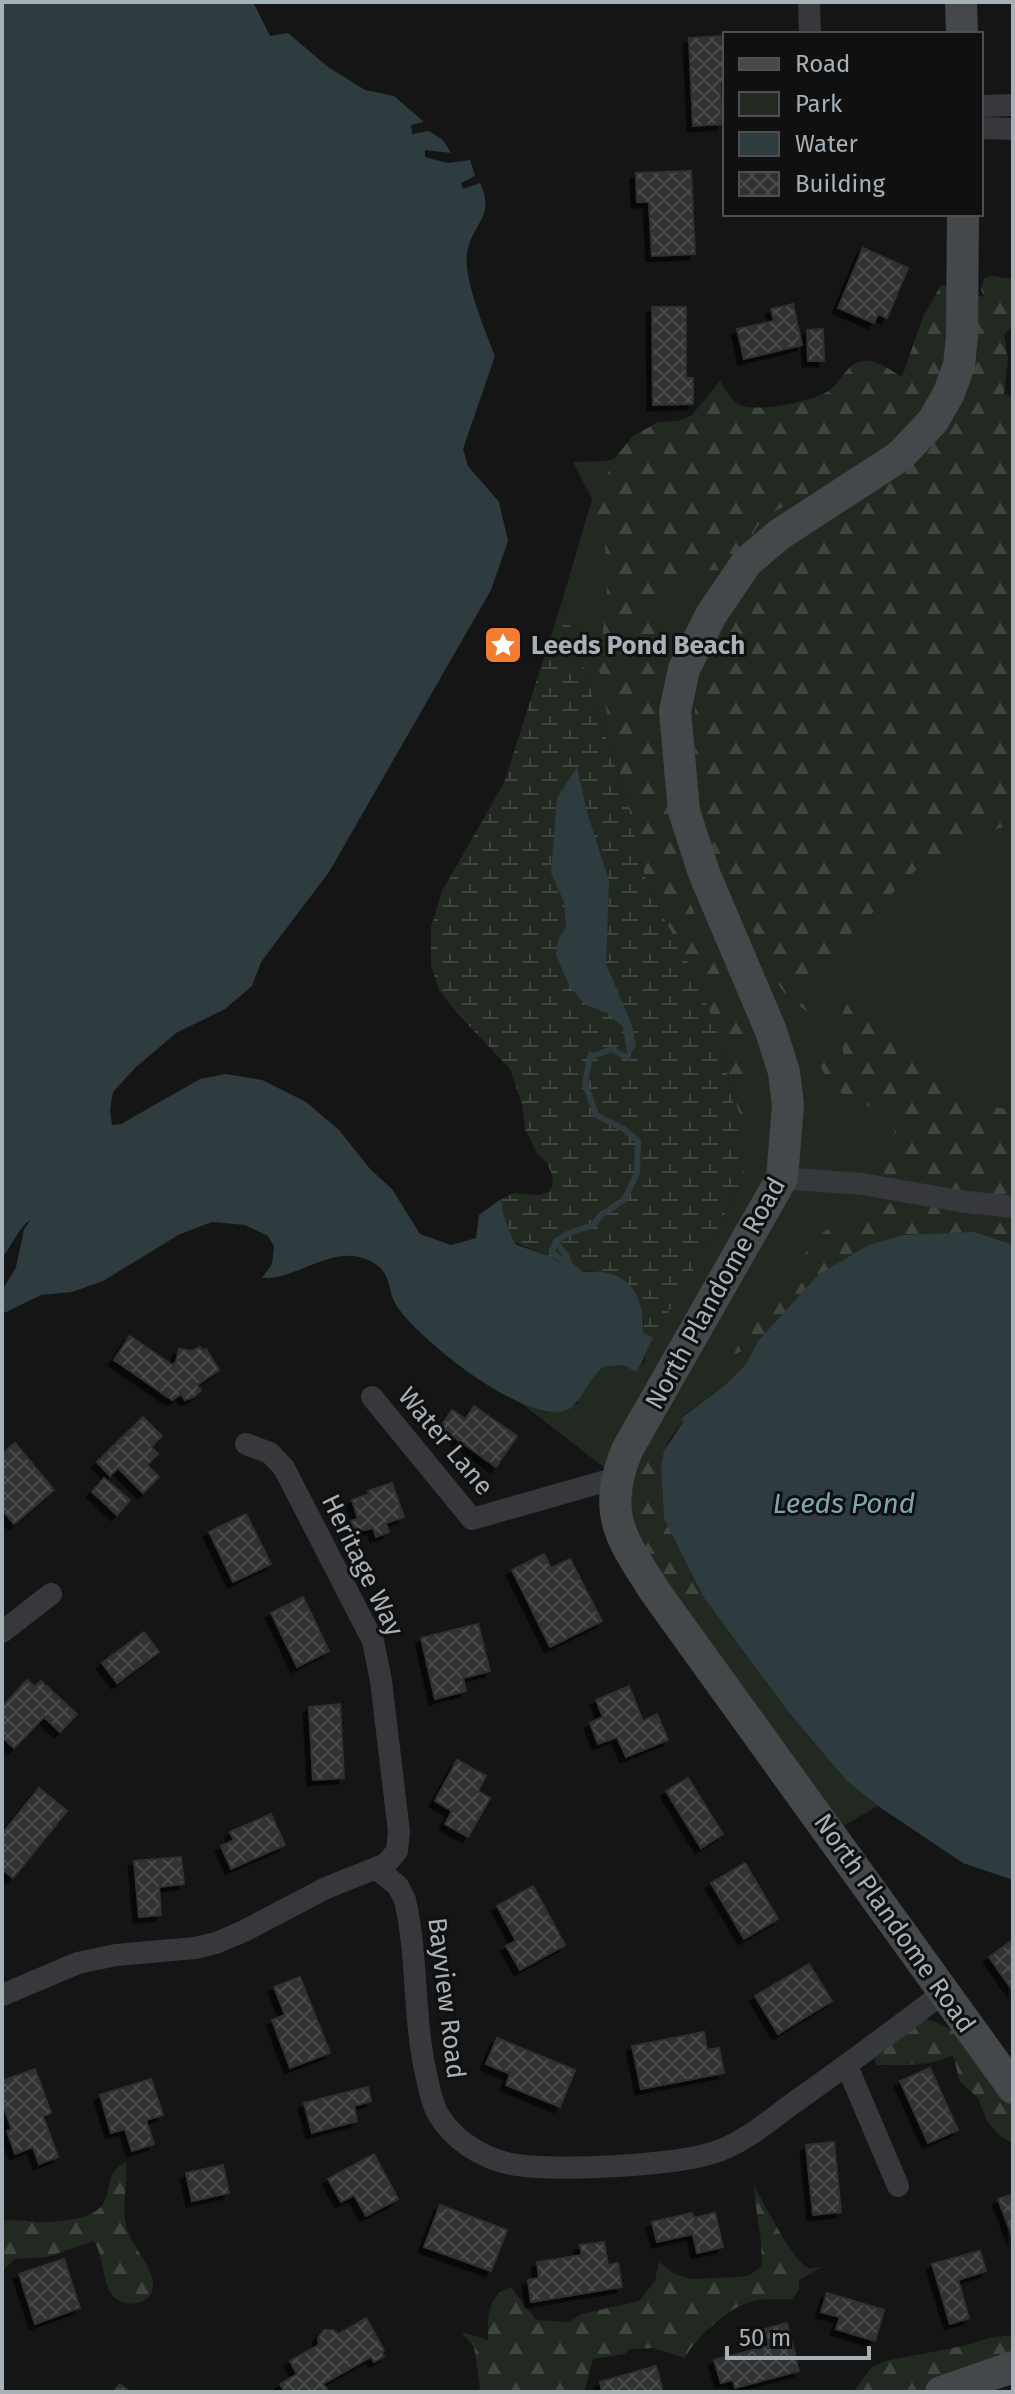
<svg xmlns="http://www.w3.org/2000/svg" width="1015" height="2394" font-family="'Fira Sans',sans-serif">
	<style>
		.green { fill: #222921 }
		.forest { fill: url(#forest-firs) }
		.wetland { fill: url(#wetland-marsh) }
		.water { fill: #2e3c3f }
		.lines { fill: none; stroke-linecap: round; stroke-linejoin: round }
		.stream { stroke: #2e3c3f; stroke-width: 6 }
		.building { fill: url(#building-cross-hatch); stroke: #2f3032; stroke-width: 2; filter: url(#shadow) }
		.street { stroke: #36383b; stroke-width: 22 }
		.secondary { stroke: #44484b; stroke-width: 32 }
		.labels { text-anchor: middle; stroke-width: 6; stroke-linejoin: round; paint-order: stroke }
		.poi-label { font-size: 26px; font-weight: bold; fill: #a6b0b7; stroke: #101011; text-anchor: start }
		.street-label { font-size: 26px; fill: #a6b0b7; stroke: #101011 }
		.water-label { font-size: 28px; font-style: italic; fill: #7da8b2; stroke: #101011 }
	</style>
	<defs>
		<pattern id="forest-firs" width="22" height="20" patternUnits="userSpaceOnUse" patternTransform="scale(2)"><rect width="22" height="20" fill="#222921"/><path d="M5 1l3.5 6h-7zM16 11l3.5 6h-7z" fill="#3f463f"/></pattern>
		<pattern id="wetland-marsh" width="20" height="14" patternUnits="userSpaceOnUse" patternTransform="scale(2)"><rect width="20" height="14" fill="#222921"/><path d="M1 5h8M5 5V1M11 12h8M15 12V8" fill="none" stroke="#3f463f"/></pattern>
		<pattern id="building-cross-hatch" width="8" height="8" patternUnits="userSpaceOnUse" patternTransform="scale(2)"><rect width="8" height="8" fill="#303032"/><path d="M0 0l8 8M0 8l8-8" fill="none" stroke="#4b4b4d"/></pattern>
		<filter id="shadow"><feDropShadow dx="-5.5" dy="5.5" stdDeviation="0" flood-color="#0009"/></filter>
	</defs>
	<rect width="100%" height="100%" fill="#151516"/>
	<path class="green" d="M941,285l61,17 -6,96 17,4v843l-39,-13 -155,42 -61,67 -12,23 -22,22 -43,31 2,4 -15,21 -7,24 3,52 40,80 86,116 57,67 31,25 -47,27 -175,-240 -41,-117 -94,-73c25,11 30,12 56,1l6,-16 20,-21 20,-2 13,7 9,-11 1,-12 10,-21 54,-85 32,-62 -12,-96 -14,-57 -72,-154 -16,-69 -66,-204 30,-102 -19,-37 33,-1 305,-83z"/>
	<g class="forest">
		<path d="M992,276l21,3v46l-9,10 4,24 -4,35 9,3v425l-88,39 -113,112 -5,16v22l-17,-11 -16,-21 -22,-51 -42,-73 -15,-74v-100l63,-98 135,-105 -19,-19 -108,57 -11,14 -5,16 -23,24 -40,1 -18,14 -6,22 6,87 2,93 11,96 63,153 5,31 -2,63 -10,-20 -22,-82 -21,-52 -36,-67 -15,-35 -34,-144 -11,-61 8,-75 -2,-59 -7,-15 -1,-18 5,-16 12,-27 19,-23 25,-14 20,-1 14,-6 28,-34c5,8 11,19 20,24 17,8 76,-4 90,-15 10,-8 19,-28 32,-29 15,-2 28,9 40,16l21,-60 18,-32 12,27 18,1 14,-16 -4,-7 3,-12z"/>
		<path d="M850,1000l8,1 20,20 14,6 15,25 45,38 47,18 14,2v135l-39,-13 -70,3 -85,39 -61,67 -25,15 12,-25 72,-93c23,-22 54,-27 78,-47l-12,-20 3,-8 11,-15c-2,-50 -37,-35 -64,-62 -13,-13 -15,-30 -20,-47l31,23c-1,-19 -8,-47 6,-62z"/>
		<path d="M654,1453c15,20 3,47 12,68 9,24 44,70 35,93 -33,-4 -53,-56 -63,-83 -3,-7 -8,-16 -10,-23 -3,-21 10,-43 26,-55z"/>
		<path d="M924,2019c36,5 65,49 89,75v49l-13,-7 -13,-15 -9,-23 -18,-16 -7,-27c-23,12 -52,10 -77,10l-1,-9z"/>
		<path d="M126,2162c3,23 -6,42 1,67 5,18 27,38 26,57 -1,20 -32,24 -42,7 -9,-13 -7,-36 -17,-52l-47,16 -32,2 -13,12v-50c13,-3 25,1 37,1 18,0 55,-2 64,-18 9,-16 2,-31 23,-42z"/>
		<path d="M754,2186c10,16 39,77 55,82 4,1 9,-1 13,-1l-23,13v8l-7,11c-14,0 -31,-1 -45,4 -19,6 -54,37 -62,55l-32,-10 -22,1 -7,5 -31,5 -9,33h-106l2,-5 -6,-41 -13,-14 27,8c0,-23 -2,-44 23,-53l25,33 32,2 14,-8 57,-13 16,-20 4,-19 16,12 16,5 48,-2 11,-2 11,-8c3,-28 -6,-54 -7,-81z"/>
		<path d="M1013,2335v31l-94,26h-66l19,-25 13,-6 78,-15 29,-9z"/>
	</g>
	<path class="wetland" d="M562,601l66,204 16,69 15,35 36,67 21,52 14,57 14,82 -2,14 -32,62 -57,95 -10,-6 1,-11 -51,-51 -14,3 -30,-17 -35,-14 -10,-26 -3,-17 13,-6 25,2 9,-3 5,-7 -1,-11 -5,-11 -10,-10 -12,-24 -3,-24 -12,-36 -53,-56 -18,-23 -8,-25v-38l11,-36 62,-108z"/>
	<g class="water">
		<path d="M2,2h251l17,34 18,-3 40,34 37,23 29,6 30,26 -13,3 1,9 17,-3 14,9 8,13 -26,-3v7l22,6 23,-3 5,16 -14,7 2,6 17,-6c16,34 -8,40 -13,70 -4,25 19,80 28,103l-32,93 5,17 31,36 9,39 -17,49 -162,282 -68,90 -9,24 -27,23 -49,24 -41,35 -22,24 -3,18 2,15 9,-1 79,-45 26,-5 36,6 44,22 33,28 31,39 22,20 28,45 31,11 25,-7 3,-23 22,-16 3,17 10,26 3,3 32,11 30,17c43,-8 66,16 64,59l10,6c-8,12 -8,23 -17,34l-13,-7 -20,2c-14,12 -24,37 -34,42 -38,21 -155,-72 -174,-106 -8,-15 -3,-30 -23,-41 -38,-21 -73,18 -110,16l10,-14 2,-18 -6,-10 -23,-11 -33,-3 -32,12 -77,47 -31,11 -31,3 -39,19v-23l14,-24 8,-37 6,-10c-12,8 -18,26 -28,38z"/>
		<path d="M577,767l10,45 22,69 -3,83 26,61 4,20 -8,13 -5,-31 -16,-14 -23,-9 -16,-21 -12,-28 2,-15 8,-12 -2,-26 -13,-29 6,-75z"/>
		<path d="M974,1232l39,13v635l-50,-17 -85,-57 -31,-25 -57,-67 -86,-116 -40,-80 -3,-52 3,-15 19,-29 -2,-4 43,-32 22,-22 12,-23 61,-67 50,-29 35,-10z"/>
	</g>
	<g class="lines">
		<g class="stream">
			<path d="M556,1241c4,9 12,13 13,22"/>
			<path d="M579,1273c-8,-9 -18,-12 -27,-21l4,-11 13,-8 24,-8 9,-11 22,-14 13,-27 1,-32 -14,-12 -28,-14 -11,-32 5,-26 22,-8 16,9"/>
		</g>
	</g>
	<g class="building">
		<path d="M722,36l3,46h-5l2,42 -29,2 -4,-88z"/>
		<path d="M691,171l4,83 -43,2 -3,-54h-12l-1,-29z"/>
		<path d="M863,248l45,20 -21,50 -9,-4 -4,9 -36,-15z"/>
		<path d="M793,304l9,41 -58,14 -7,-30 37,-8 -3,-12z"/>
		<path d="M652,307h34v71h7v26l-40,1z"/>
		<path d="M823,329l1,32h-16l-1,-31z"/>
		<path d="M130,1336l42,29 4,-3 3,-13 13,2 8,-4 3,4 3,-2 13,21 -22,15 4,5 -7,7 -9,3 -4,-6 -9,6 -58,-40z"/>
		<path d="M474,1406l43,30 -21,31 -56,-40 12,-17 13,9z"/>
		<path d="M143,1417l19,19 -11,11 7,7 -11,11 12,12 -16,16 -25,-25 -8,8 -13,-14z"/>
		<path d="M15,1443l39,47 -40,34 -12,-14v-56z"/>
		<path d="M104,1478l26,22 -13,15 -25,-23z"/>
		<path d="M392,1483l12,34 -18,6 3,9 -13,5 -3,-9 -19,4 -3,-11 7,-2 -6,-19 17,-6 -1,-3z"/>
		<path d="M246,1514l25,50 -38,18 -24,-50z"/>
		<path d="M544,1554l7,14 19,-9 32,62 -52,26 -38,-77z"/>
		<path d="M303,1597l26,54 -32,16 -26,-54z"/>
		<path d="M478,1624l12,47 -27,7 3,13 -31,8 -14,-61z"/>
		<path d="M144,1632l15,20 -42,31 -15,-20z"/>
		<path d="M27,1680l8,7 6,-6 36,33 -17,18 -16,-15 -30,31 -12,-11v-30z"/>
		<path d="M629,1686l14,35 14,-7 11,26 -42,17 -9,-20 -19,7 -8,-21 13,-6 -7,-17z"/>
		<path d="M340,1704l4,74 -31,2 -4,-73z"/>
		<path d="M457,1760l29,16 -8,15 12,7 -22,39 -23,-13 7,-13 -17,-10z"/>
		<path d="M688,1778l35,56 -22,14 -35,-57z"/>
		<path d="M39,1788l28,23 -54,67 -11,-9v-35z"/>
		<path d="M271,1814l14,31 -54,24 -10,-23 13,-6 -4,-8z"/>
		<path d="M181,1857l3,27 -25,3 2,28 -22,2 -5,-56z"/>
		<path d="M745,1863l33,56 -34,20 -33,-56z"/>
		<path d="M533,1886l32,59 -45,25 -14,-24 10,-5 -19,-35z"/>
		<path d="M1013,1940v51l-24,-34z"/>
		<path d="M809,1964l23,37 -54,33 -23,-38z"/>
		<path d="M300,1977l30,76 -40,15 -18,-48 13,-5 -11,-28z"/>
		<path d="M704,2032l3,18 12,-2 5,25 -83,16 -9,-43z"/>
		<path d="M497,2038l78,32 -15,37 -54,-22 4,-11 -24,-10z"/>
		<path d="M930,2068l28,62 -30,13 -28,-62z"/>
		<path d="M35,2069l16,44 -8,3 15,41 -19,7 -6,-17 -18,7 -8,-23 5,-1 -10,-28v-21z"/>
		<path d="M151,2079l12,36 -17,5 8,24 -22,7 -7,-22 -14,4 -11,-38z"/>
		<path d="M368,2087l3,14 -17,5 3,15 -45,12 -8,-30z"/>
		<path d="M834,2142l7,70 -28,3 -7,-70z"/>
		<path d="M374,2154l24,45 -32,17 -12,-21 -13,7 -13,-23z"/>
		<path d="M223,2165l6,28 -37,8 -6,-28z"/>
		<path d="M1013,2194v45l-15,-40z"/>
		<path d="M440,2205l67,25 -16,41 -67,-24z"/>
		<path d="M692,2213l2,5 21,-5 8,34 -26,6 -4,-19 -36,8 -5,-20z"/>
		<path d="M604,2242l4,23 10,-2 4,24 -91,15 -3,-22 11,-2 -2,-16 45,-7 -2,-10z"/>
		<path d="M980,2251l6,20 -28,9 11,38 -19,6 -18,-60z"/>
		<path d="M64,2259l16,49 -45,16 -16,-50z"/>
		<path d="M827,2293l57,17 -9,31 -39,-12 4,-12 -19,-5z"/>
		<path d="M366,2318l18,32 -2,2 2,4 -10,6 -3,-5 -48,27 4,5 -5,3h-37l-5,-8 17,-10 -7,-13 29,-16 -1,-7 6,-8h9l5,4z"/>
		<path d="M787,2323l12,48 -64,17 -2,-8 -12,3 -7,-23 55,-14 -4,-17z"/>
		<path d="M656,2366l7,26h-61l-2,-10z"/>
		<path d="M120,2384l11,8h-18z"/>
	</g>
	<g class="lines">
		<g class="street">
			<path d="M809,2l1,32"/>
			<path d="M981,106l32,-1"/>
			<path d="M981,128l32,1"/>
			<path d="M782,1178l80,6 97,17 54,6"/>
			<path d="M372,1397l100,122 144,-41"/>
			<path d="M2,1632l49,-38"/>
			<path d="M377,1869l21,17 7,14c13,56 8,117 21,174 3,13 5,28 12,40 15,26 44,44 73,50 42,8 171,2 210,-14 26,-10 49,-30 71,-46 51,-36 101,-73 151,-111"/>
			<path d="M2,1995l76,-32 38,-8 79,-7 21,-5 28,-12 82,-43 60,-24 11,-13 2,-19 -18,-151 -8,-40 -89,-173 -14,-15 -24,-9"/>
			<path d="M847,2066l51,120"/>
		</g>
		<g class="secondary">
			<path d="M961,2l1,32"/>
			<path d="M963,214l-1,123 -3,28 -10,28 -16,28 -33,35 -120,78 -33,28 -36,53 -27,54 -9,42 9,100 20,62 67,158 13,41 4,33 -6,73 -155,272c-26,65 -6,88 29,143l357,495"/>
			<path d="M941,2392l72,-25"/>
		</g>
	</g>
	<defs>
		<symbol id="sight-square" viewBox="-11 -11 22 22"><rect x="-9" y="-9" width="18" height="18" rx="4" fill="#f17c32" stroke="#101011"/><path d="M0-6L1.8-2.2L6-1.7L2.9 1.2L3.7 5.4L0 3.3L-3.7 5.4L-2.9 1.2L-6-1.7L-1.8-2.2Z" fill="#fff"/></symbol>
	</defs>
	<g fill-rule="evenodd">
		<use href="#sight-square" x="481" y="623" width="44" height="44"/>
	</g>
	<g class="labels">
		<g class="poi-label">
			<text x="531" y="654">Leeds Pond Beach</text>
		</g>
		<g class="street-label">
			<text transform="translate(715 1293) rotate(-61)" y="9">North Plandome Road</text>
			<text transform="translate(446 1441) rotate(50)" y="9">Water Lane</text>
			<text transform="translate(363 1565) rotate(64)" y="9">Heritage Way</text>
			<text transform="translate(895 1923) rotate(55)" y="9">North Plandome Road</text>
			<text transform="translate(447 1998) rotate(83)" y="9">Bayview Road</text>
		</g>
		<g class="water-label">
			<text x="844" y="1513">Leeds Pond</text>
		</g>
	</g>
	<rect width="1015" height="2394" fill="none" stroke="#a6b0b7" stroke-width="8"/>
	<rect x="723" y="32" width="260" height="184" fill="#101011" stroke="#4c5053" stroke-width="2"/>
	<rect x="739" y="58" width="40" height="12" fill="#44484b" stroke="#4c5053" stroke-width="2"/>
	<text x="795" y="72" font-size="24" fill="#a6b0b7">Road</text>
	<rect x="739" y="92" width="40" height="24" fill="#222921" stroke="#4c5053" stroke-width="2"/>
	<text x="795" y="112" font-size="24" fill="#a6b0b7">Park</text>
	<rect x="739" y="132" width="40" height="24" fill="#2e3c3f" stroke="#4c5053" stroke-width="2"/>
	<text x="795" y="152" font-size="24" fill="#a6b0b7">Water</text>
	<rect x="739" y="172" width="40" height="24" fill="url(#building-cross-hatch)" stroke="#4c5053" stroke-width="2"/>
	<text x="795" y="192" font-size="24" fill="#a6b0b7">Building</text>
	<path d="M727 2346v12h142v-12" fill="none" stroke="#a6b0b7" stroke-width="4"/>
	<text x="739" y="2346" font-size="24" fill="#a6b0b7" stroke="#101011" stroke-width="6" paint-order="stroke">50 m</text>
</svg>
